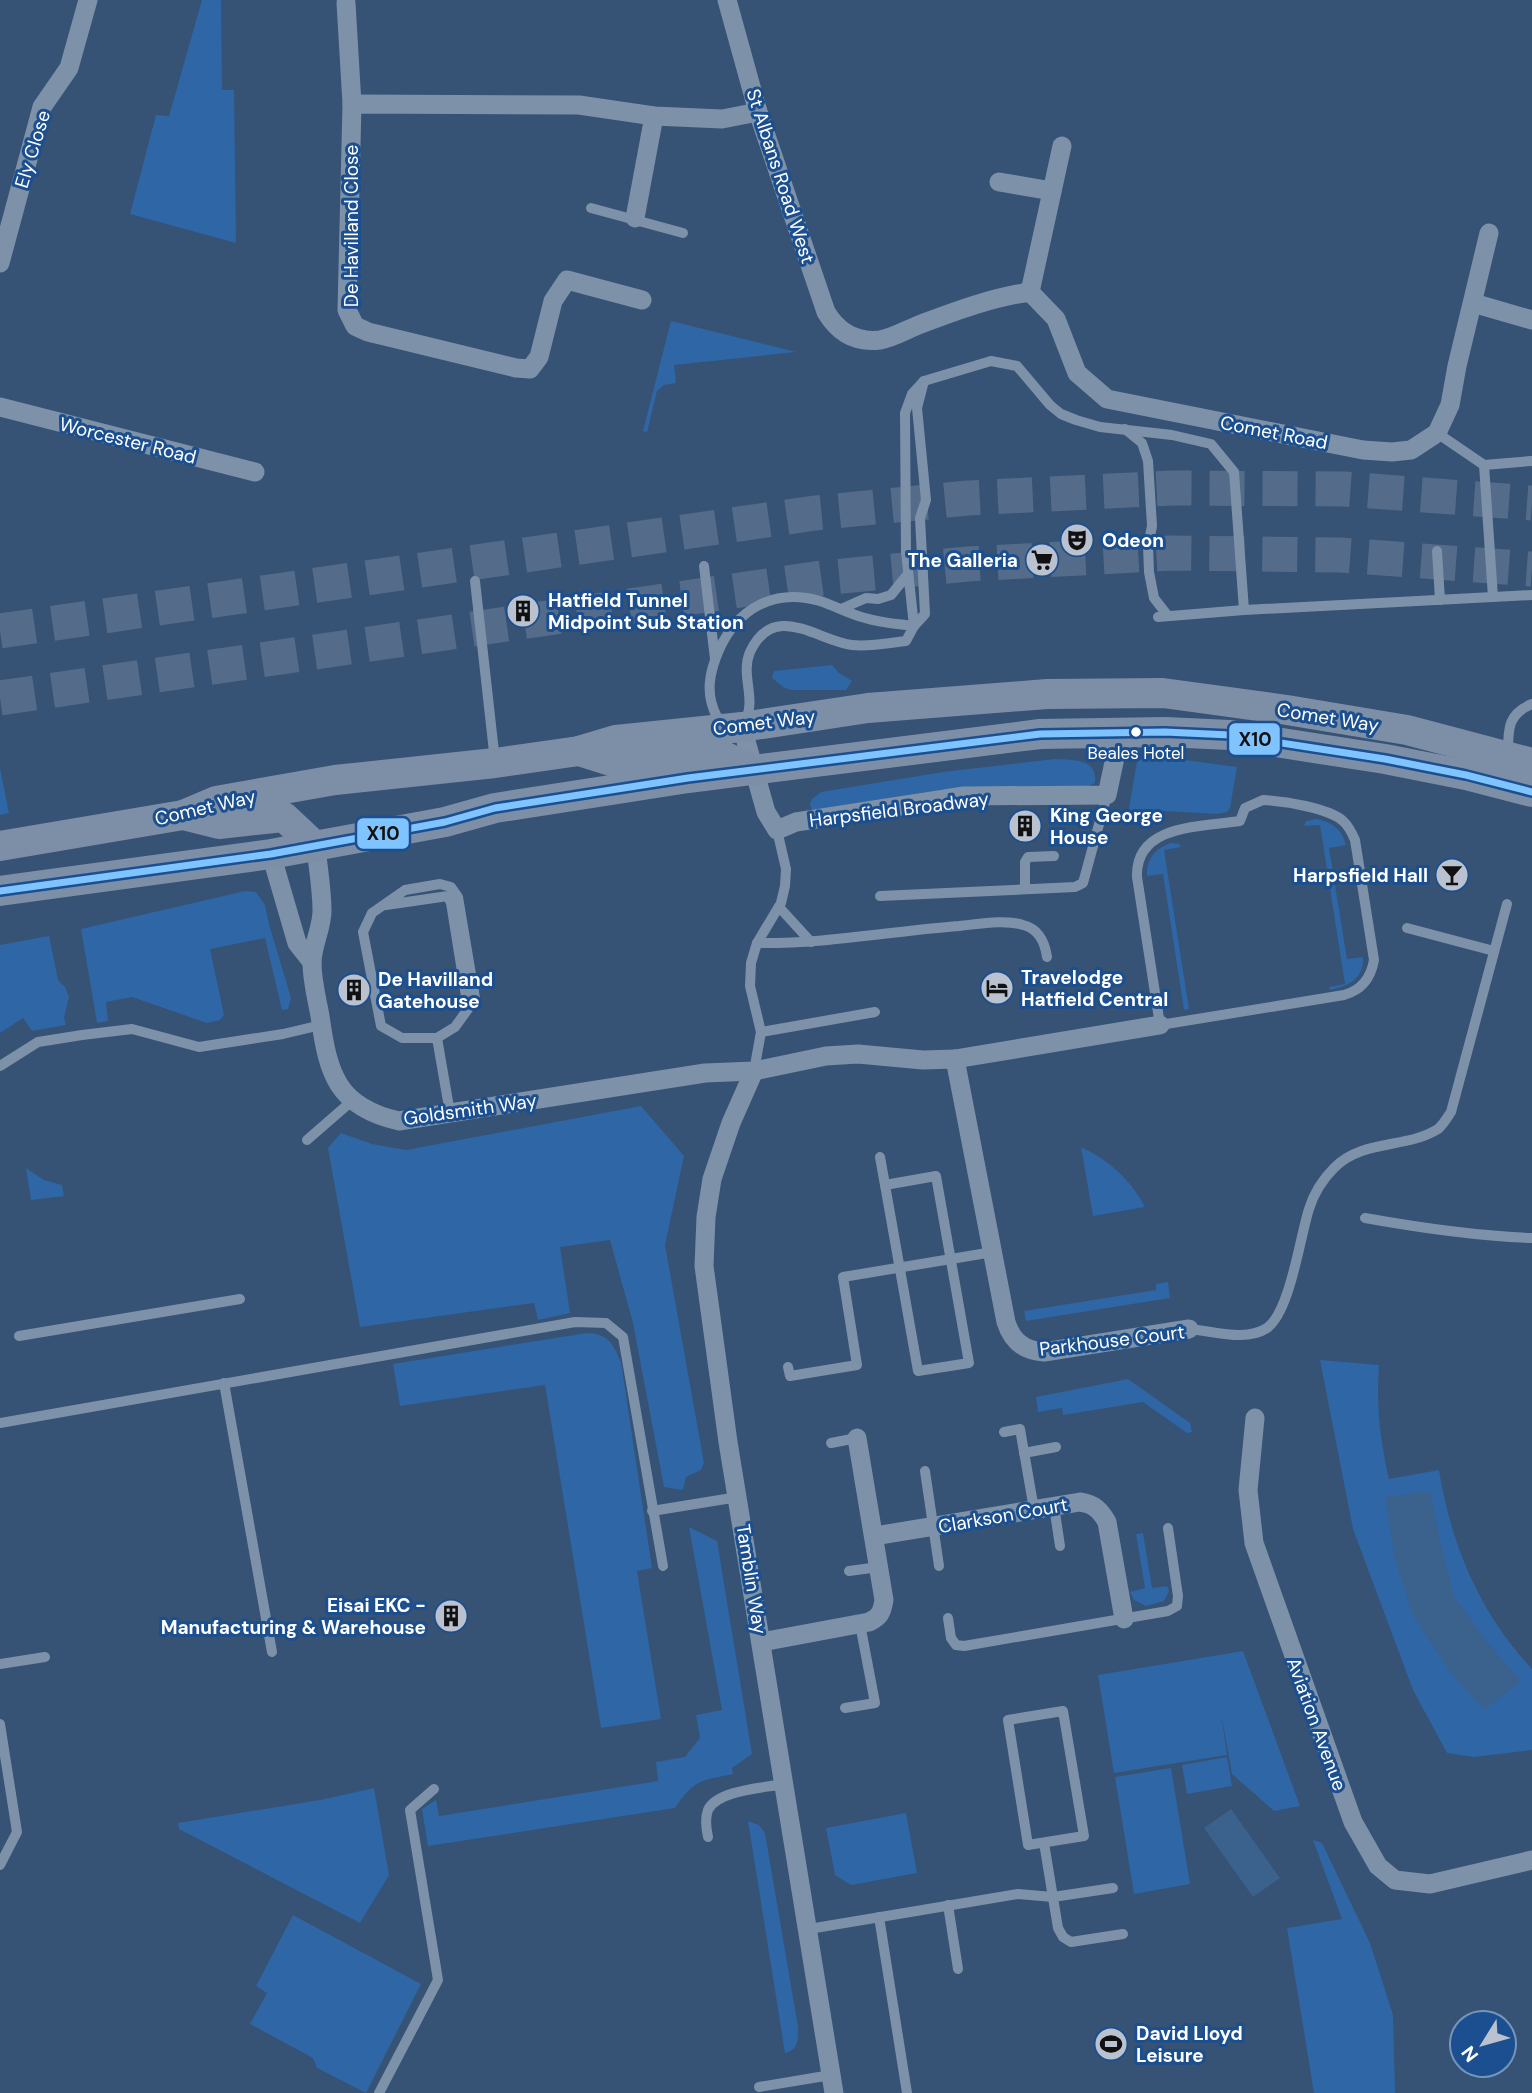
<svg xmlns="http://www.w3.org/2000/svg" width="1532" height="2093" font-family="'DM Sans',sans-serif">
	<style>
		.green { fill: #2f66a5 }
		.water { fill: #3b618d }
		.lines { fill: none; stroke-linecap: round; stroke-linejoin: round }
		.highway-tunnel { stroke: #546c89; stroke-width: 35; stroke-dasharray: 35 18; stroke-linecap: butt }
		.lane { stroke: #7d92a8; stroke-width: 10 }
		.street { stroke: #7d92a8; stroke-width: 19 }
		.primary { stroke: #7d8ea7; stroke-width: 30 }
		.bus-1-casing { stroke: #1b4f8f; stroke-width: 12 }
		.bus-1 { stroke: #80c4ff; stroke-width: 7 }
		.bus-dot { fill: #fff; stroke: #1b4f8f; stroke-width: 2.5 }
		.labels { text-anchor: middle; stroke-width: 6; stroke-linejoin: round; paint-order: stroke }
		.bus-label { font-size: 17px; fill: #fff; stroke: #1b4f8f }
		.street-label { font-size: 19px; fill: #fff; stroke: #1b4f8f }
		.poi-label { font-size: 19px; font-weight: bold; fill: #fff; stroke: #1b4f8f; text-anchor: start }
		.line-badge { stroke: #1b4f8f; stroke-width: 2.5 }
		.pale-badge-label { font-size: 19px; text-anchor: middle; font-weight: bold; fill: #111 }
	</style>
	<rect width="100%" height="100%" fill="#365274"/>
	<g class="green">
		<path d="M202,0h19l1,90h12l2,153 -106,-29 26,-99 13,1z"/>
		<path d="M671,321l125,31 -122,13 2,18 -12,2 -7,6 -10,41 -4,-1z"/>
		<path d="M832,665l7,8 13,8 -6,9h-55l-8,-3 -11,-9 2,-7z"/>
		<path d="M1148,755l89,12 -7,41 -3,4 -9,2 -55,-3 -36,8 10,-57z"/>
		<path d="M1055,759c18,1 43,-1 40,24l-11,5 -139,1 -133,21 -2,-5 2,-6 9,-7 122,-20z"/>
		<path d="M0,768l9,45 -9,2z"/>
		<path d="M1316,819c16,3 26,10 30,26l-17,3 18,111 16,-2c1,22 -14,29 -33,33l-1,-3 16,-3 -25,-159 -16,1 2,-5z"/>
		<path d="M1172,843l7,1 2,3 -17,3 25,159 -5,1 -21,-136 -16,2c-1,-17 9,-29 25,-33z"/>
		<path d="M245,891l11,1 9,13 4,19 22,74 -3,11 -6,1 -17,-72 -55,11 14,66 -4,5 -13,3 -75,-26 -26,5 2,19 -11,2 -16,-94z"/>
		<path d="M49,936l9,44 7,7 4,10 -5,21 2,7 -34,6 -9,-13 -23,15v-88z"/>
		<path d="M641,1106l43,50 -19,89 39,218 -3,7 -15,7 -3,13 -19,-3 -31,-164 -23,-83 -50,7 10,66 -32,7 -4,-17 -174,24 -32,-179 13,-15 31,11 34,6z"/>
		<path d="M1081,1147c29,14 49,32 64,60l-52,9z"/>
		<path d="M26,1168l18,12 18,5 2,11 -33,4z"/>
		<path d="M1168,1282l2,16 -144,23 -2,-10 132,-21v-6z"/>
		<path d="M587,1333c22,1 26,11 34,29l31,206 -15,3 24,148 -60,9 -56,-343 -145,21 -7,-42z"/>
		<path d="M1320,1360l59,5c-3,40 1,75 10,114l50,-9c12,75 41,143 93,199v81l-58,7 -27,-4 -34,-63 -60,-161z"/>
		<path d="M1128,1379l62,44 2,9 -5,1 -44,-31 -80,13 -1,-7 -24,4 -2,-15z"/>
		<path d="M689,1527l28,14 35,213 -20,14 1,6c-33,7 -38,5 -58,34l-247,38 -6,-37 14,-9 3,16 219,-35 -2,-19 29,-5 15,-19 -4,-23 26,-5z"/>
		<path d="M1143,1533l9,55 15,-2 2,5 -5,10 -18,5 -12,-6 -4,-8 15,-4 -9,-54z"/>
		<path d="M1243,1651l57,155 -26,5 -42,-37 -11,-61 6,42 -113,18 -16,-98z"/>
		<path d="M1227,1757l5,29 -45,8 -5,-29z"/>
		<path d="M1171,1768l19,116 -56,10 -19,-117z"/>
		<path d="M374,1788l15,87 -29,48 -181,-94 -1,-6 142,-23z"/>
		<path d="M906,1813l11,60 -66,12 -16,-10 -9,-47z"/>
		<path d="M748,1821l11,4 6,8 33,194c0,12 1,23 -13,26z"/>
		<path d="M1313,1840l9,3 48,100 23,72 2,78h-81l-27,-165 55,-9z"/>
		<path d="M293,1915l128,69 -55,109 -49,-25 -4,-10 -63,-34 17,-31 -11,-7z"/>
	</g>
	<g class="water">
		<path d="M1430,1491l11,54 13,51 32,45 35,40 -37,29 -36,-41 -35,-53 -18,-57 -10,-62z"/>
		<path d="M1231,1809l49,69 -27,19 -49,-69z"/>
	</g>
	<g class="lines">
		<g class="highway-tunnel">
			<path d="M0,631l815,-118 153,-15 204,-10 172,1 188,14"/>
			<path d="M0,698l822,-120 146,-14 204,-11 169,2 191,14"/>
		</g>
		<g class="lane">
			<path d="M591,208l92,25"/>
			<path d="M1125,429l17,14 6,18 4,65 -4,20 1,26 5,26 14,18"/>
			<path d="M1437,433l47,32 9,132"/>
			<path d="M1484,465l47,-4"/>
			<path d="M1437,551l3,49"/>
			<path d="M704,566l11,93"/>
			<path d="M475,581l20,180"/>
			<path d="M841,609l25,-11 12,1 13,-4 17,-21"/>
			<path d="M1158,617l86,-7 288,-15"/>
			<path d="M914,626l-8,-74 -1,-139 7,-19 12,-13 67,-20 26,5 33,39 11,9 15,6 24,7 72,8 39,9 23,28 10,138"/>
			<path d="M724,720l-7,-3c-12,-23 -8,-44 2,-67 19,-42 55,-62 101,-49 15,5 30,13 45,17 16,5 33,6 49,8"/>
			<path d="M745,721c12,-22 -5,-46 5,-69 24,-52 68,-11 102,-7 17,2 37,-2 54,-4l8,-15 11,-12 -5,-96 6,-18 -9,-92 7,-27"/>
			<path d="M1508,755c0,-25 -1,-41 24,-51"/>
			<path d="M1263,800c20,1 66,8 80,21 6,5 9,12 12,19l19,120c-3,18 -12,30 -30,35l-184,30 -23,-148c-2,-53 64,-50 103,-56l5,-13z"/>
			<path d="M1025,889v-27l3,-5 26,-1"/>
			<path d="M880,896l195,-9 8,-4 24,-88"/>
			<path d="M386,905l62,-9 3,7 17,106 -13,18 -18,11h-35l-21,-12 -18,-94 9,-19 33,-23 35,-6 11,3 7,10 17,101 -7,11"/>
			<path d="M779,907l32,35"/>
			<path d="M1407,928l87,23"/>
			<path d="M757,943c68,1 135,-12 202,-17 20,-2 45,-7 64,-1 16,4 22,18 24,32"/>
			<path d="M761,1032l114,-20"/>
			<path d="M437,1038l13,75"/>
			<path d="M0,1066l38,-24 44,-7 50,-6 67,18 84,-13 38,-9"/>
			<path d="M754,1071l7,-39 -11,-46 1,-23 6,-20 24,-40 4,-17 1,-17 -9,-39"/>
			<path d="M307,1140l46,-40"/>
			<path d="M880,1157l5,28"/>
			<path d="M936,1176l33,187 -51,8 -33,-186z"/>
			<path d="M1365,1218c56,10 110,18 167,20"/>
			<path d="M1189,1329c25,2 57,13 78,-1 23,-16 33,-91 42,-119 5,-16 14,-30 25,-41 28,-29 72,-19 104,-39 5,-4 9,-11 13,-17l56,-208"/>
			<path d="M19,1336l221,-37"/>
			<path d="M788,1367l2,9 67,-11 -14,-88 150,-25"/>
			<path d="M224,1383l48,269"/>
			<path d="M0,1423l575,-101 31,1 17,14 40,229"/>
			<path d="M1004,1432l16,-3 14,80"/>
			<path d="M831,1443l26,-5"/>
			<path d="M1024,1453l32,-6"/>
			<path d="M925,1471l14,95"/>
			<path d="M1054,1506l6,40"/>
			<path d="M652,1511l86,-14"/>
			<path d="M849,1571l30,-4"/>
			<path d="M948,1618l3,20 5,7 8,1 204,-35 9,-5 1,-10 -10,-68"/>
			<path d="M0,1664l45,-7"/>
			<path d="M845,1708l30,-5 -15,-79"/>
			<path d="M1063,1711l21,125 -56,9 -20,-125z"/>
			<path d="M0,1724l17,108 -17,33"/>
			<path d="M708,1837c-2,-9 -3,-19 0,-27 9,-20 56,-22 76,-26"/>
			<path d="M1044,1843l14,85 5,9 8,5 52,-8"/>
			<path d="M948,1905l10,64"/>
			<path d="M879,1917l28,176"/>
			<path d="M809,1929l209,-35 35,3 60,-9"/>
			<path d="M759,2087l72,-12"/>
			<path d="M379,2093l59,-113 -28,-170 24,-21"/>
		</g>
		<g class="street">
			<path d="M727,0l31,112 68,200c12,20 29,31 54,28 13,-2 28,-11 41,-16 35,-13 72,-27 109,-32l26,27 21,54 30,26 256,51 29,2 19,-2 26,-17 13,-28 7,-39 32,-133"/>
			<path d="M346,3l6,101"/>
			<path d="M999,182l53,9"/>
			<path d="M635,218l19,-102"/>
			<path d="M0,263l42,-156 27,-39 19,-68"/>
			<path d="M1030,292l32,-146"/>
			<path d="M642,300l-75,-20 -14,21 -14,56 -9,12 -14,-1 -148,-36 -13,-6 -8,-16 5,-206 227,1 75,11 68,3 36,-7"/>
			<path d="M1473,303l59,17"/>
			<path d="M0,407l255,65"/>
			<path d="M742,727l24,85 11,18 19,-8 168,-26 143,-1 9,-42 -4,-21"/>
			<path d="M316,847c2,21 6,42 6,64 0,17 -10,35 -10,52 0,18 5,36 8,53 8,58 17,91 79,105l306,-48 49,-2 72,-15 32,-2 65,6 32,-1 205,-34"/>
			<path d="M271,854l26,89 15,19"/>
			<path d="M955,1059l51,263c6,19 18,29 38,30l145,-23"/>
			<path d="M754,1071l-23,52 -19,56 -6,38 -2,49 24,176 106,651"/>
			<path d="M1255,1418l-7,72 6,53 99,279 25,44 17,14 35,4 102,-24"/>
			<path d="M875,1536l205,-34c14,2 20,8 27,20l17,97"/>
			<path d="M762,1642l107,-20c11,-5 13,-10 15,-22l-27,-162"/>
		</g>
		<g class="primary">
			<path d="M579,751l41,13 97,-11 37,17"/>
			<path d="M183,815l36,9 65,-7 32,30"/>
			<path d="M0,846l183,-31 33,-14 119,-21 160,-17 84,-12 37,-11 126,-13 126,-19 179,-14 116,-1 124,17 120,20 125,33"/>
			<path d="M0,891l271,-37 174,-32 50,-14 193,-30 352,-44 125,-2 65,3 155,24 81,16 66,17"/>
		</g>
		<defs>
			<path id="bus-1" d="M0,891l271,-37 174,-32 50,-14 193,-30 352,-44 125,-2 65,3 155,24 81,16 66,17"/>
		</defs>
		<use href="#bus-1" class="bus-1-casing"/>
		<use href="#bus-1" class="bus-1"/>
	</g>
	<defs>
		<symbol id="theatre-disc" viewBox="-11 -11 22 22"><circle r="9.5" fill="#b9c2ce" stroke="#1b4f8f"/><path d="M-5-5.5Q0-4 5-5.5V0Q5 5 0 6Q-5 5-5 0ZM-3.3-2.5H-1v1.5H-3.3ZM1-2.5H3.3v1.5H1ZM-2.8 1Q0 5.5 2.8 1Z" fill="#111"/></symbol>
		<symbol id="supermarket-disc" viewBox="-11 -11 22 22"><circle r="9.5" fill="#b9c2ce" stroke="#1b4f8f"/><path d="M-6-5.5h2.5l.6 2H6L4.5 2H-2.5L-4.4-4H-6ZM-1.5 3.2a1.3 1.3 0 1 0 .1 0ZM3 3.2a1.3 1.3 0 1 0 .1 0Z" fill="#111"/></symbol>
		<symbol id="building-disc" viewBox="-11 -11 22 22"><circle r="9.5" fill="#b9c2ce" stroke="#1b4f8f"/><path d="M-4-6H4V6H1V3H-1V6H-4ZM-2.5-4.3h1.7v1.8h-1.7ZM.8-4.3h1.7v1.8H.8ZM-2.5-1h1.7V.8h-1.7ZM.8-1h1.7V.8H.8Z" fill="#111"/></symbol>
		<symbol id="bar-disc" viewBox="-11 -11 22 22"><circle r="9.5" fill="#b9c2ce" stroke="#1b4f8f"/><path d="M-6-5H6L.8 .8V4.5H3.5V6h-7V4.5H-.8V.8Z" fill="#111"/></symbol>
		<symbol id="hotel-disc" viewBox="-11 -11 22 22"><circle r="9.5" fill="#b9c2ce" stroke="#1b4f8f"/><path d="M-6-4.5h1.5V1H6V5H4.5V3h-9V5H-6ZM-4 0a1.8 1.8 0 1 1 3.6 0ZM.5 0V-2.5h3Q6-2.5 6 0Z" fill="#111"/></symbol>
		<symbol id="stadium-disc" viewBox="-11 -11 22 22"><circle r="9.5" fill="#b9c2ce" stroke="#1b4f8f"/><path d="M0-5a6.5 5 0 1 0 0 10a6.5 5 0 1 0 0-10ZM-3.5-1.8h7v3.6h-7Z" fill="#111"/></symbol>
	</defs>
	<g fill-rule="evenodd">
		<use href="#theatre-disc" x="1058" y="521" width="38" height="38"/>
		<use href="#supermarket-disc" x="1023" y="541" width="38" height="38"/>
		<use href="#building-disc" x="504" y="592" width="38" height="38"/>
		<use href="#building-disc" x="1006" y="807" width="38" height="38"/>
		<use href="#bar-disc" x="1433" y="856" width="38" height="38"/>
		<use href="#hotel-disc" x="978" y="969" width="38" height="38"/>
		<use href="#building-disc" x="335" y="971" width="38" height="38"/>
		<use href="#building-disc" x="432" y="1597" width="38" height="38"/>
		<use href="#stadium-disc" x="1092" y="2025" width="38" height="38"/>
	</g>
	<circle class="bus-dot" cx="1136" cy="732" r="6"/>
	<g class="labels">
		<g class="bus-label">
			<text x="1136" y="759">Beales Hotel</text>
		</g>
		<g class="street-label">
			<text transform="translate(32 149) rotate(-73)" y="7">Ely Close</text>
			<text transform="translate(781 176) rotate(72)" y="7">St Albans Road West</text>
			<text transform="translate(351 226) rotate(-90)" y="7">De Havilland Close</text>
			<text transform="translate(1274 432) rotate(11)" y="7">Comet Road</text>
			<text transform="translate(128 440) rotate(14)" y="7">Worcester Road</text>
			<text transform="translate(1328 717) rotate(9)" y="7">Comet Way</text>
			<text transform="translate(764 722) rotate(-7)" y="7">Comet Way</text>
			<text transform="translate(205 807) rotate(-13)" y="7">Comet Way</text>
			<text transform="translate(899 809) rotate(-7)" y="7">Harpsfield Broadway</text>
			<text transform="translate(470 1109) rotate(-8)" y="7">Goldsmith Way</text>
			<text transform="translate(1112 1340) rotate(-7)" y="7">Parkhouse Court</text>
			<text transform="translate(1003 1515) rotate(-10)" y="7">Clarkson Court</text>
			<text transform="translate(752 1579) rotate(81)" y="7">Tamblin Way</text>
			<text transform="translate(1317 1724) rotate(70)" y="7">Aviation Avenue</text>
		</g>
		<g class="poi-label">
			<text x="1102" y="547">Odeon</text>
			<text x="1018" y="567" text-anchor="end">The Galleria</text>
			<text x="548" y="607">Hatfield Tunnel<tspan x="548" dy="22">Midpoint Sub Station</tspan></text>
			<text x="1050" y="822">King George<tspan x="1050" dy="22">House</tspan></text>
			<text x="1428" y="882" text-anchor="end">Harpsfield Hall</text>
			<text x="1021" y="984">Travelodge<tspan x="1021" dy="22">Hatfield Central</tspan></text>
			<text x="378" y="986">De Havilland<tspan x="378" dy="22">Gatehouse</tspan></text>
			<text x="426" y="1612" text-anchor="end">Eisai EKC -<tspan x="426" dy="22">Manufacturing &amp; Warehouse</tspan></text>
			<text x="1136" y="2040">David Lloyd<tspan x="1136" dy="22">Leisure</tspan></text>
		</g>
	</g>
	<g class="line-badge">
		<rect x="1228" y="722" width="53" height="34" rx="7" fill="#80c4ff"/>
		<rect x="356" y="817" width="54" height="33" rx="7" fill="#80c4ff"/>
	</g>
	<g class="pale-badge-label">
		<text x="1255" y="746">X10</text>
		<text x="383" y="840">X10</text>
	</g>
	<g transform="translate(1483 2044) rotate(233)"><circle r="33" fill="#1b4f8f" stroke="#7695bc" stroke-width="2"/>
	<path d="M0-5L12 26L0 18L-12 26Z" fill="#b9c2ce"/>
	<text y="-10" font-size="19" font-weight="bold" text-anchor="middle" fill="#ffffff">N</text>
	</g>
</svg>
